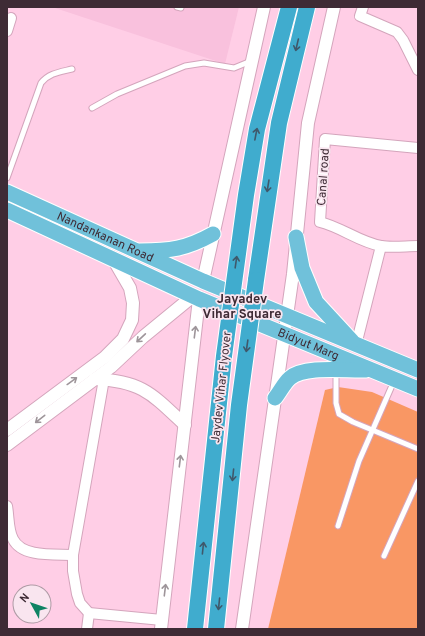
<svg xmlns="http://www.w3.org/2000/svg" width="425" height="636" font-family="Overpass,sans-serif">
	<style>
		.built { fill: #f9c1dd }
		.green { fill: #f99764 }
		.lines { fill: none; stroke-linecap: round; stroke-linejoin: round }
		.service-casing { stroke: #d4a5bc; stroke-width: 7 }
		.minor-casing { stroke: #d4a5bc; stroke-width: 12 }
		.tertiary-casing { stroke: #d4a5bc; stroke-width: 14 }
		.primary-casing { stroke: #fff; stroke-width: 17 }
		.trunk-casing { stroke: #fff; stroke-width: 18 }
		.service { stroke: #fff; stroke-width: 5 }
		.minor { stroke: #fff; stroke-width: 10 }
		.tertiary { stroke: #fff; stroke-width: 12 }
		.primary { stroke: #70c1da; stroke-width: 15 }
		.trunk { stroke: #40acce; stroke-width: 16 }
		.trunk-bridge-casing { stroke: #fff; stroke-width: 18; stroke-linecap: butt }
		.trunk-bridge { stroke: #40acce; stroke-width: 16 }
		.oneway { stroke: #3f586b }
		.oneway2 { stroke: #9e959a }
		.labels { text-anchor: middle; stroke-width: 3.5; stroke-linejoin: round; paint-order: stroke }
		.street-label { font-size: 12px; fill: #3e2b35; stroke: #f9e5ef }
		.neighbourhood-label { font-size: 13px; font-weight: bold; fill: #3e2b35; stroke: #f9e5ef }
	</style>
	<rect width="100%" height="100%" fill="#ffcee6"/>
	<path class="built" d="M52,7h187l-14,57z"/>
	<path class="green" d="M338,387l34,5 46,20v217h-150l57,-239z"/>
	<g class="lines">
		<defs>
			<g id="service">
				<path d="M177,7l4,1"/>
				<path d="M92,108l25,-14 68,-28 19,-3 30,5 17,-7"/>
				<path d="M7,178l34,-95c8,-10 19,-11 31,-14"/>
				<path d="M336,372v31l3,11 14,8 65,27"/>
				<path d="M338,526l21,-65 35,-80"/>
				<path d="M384,556l34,-75"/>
			</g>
			<g id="minor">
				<path d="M363,7l-3,9 37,16 6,8 15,30"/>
				<path d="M7,31l4,-13"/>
				<path d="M418,148l-93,-9 -5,83c21,5 39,20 61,24 11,2 25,0 37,0"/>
				<path d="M356,345l25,-99"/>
				<path d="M104,379l-31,176v16l4,23 3,9 9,10 73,7"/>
				<path d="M7,506c2,11 1,24 6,33 9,19 43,15 60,16"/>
				<path d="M87,629l2,-16"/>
			</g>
			<g id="tertiary">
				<path d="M203,281l61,-274"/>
				<path d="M95,379c47,2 57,15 90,46"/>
				<path d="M7,430l98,-73 18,-18 9,-19 1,-17 -3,-15 -18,-31"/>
				<path d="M7,445l104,-78 32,-30 50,-41"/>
				<path d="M161,629l38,-330"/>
				<path d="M242,629l51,-355 15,-151 26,-116"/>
			</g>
			<g id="primary">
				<path id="s1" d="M7,192l196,89 215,89"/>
				<path id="s2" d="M7,210l192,89 219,90"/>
				<path d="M296,237l6,31 14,34 36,39"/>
				<path d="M140,251c30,0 46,-2 73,-17"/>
				<path d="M275,398c5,-6 9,-15 15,-20 15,-13 57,-7 76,-8"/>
			</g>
			<g id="trunk">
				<path d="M256,280l23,-157 28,-116"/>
				<path d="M195,629l29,-273"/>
			</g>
		</defs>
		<use href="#service" class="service-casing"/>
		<use href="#minor" class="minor-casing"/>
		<use href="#tertiary" class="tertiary-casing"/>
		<use href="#primary" class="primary-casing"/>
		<use href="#trunk" class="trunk-casing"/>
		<use href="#service" class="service"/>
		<use href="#minor" class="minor"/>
		<use href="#tertiary" class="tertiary"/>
		<use href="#primary" class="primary"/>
		<use href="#trunk" class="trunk"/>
		<defs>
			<g id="trunk-bridge">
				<path d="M224,356l22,-161 11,-66 32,-122"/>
				<path d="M216,629l23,-224 17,-125"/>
			</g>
		</defs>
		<use href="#trunk-bridge" class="trunk-bridge-casing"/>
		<use href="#trunk-bridge" class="trunk-bridge"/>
	</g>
	<defs><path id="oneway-shaft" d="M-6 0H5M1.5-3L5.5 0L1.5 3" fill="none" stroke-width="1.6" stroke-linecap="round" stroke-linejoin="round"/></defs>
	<g class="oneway">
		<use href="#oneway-shaft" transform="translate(297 45) rotate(103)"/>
		<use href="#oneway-shaft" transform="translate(256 134) rotate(-79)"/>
		<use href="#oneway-shaft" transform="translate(268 186) rotate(99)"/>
		<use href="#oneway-shaft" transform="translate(236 262) rotate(-82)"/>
		<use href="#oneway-shaft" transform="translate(247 346) rotate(98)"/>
		<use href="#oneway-shaft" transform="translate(233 475) rotate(96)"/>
		<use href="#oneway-shaft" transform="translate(203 548) rotate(-84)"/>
		<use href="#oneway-shaft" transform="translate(219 604) rotate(96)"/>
	</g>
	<g class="oneway2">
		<use href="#oneway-shaft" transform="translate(195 332) rotate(-83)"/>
		<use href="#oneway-shaft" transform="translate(141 338) rotate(137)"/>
		<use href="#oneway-shaft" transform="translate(72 381) rotate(-36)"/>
		<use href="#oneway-shaft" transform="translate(40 419) rotate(142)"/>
		<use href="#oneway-shaft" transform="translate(180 461) rotate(-83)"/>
		<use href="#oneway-shaft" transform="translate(165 590) rotate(-83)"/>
	</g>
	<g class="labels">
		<g class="street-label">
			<text transform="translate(323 177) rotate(-86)" y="4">Canal road</text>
			<text dy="4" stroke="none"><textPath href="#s1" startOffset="108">Nandankanan Road</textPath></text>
			<text dy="4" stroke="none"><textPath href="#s2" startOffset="330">Bidyut Marg</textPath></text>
			<text transform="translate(221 387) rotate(-84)" y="4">Jaydev Vihar Flyover</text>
		</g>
		<g class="neighbourhood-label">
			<text x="242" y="303">Jayadev<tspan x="242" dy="15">Vihar Square</tspan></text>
		</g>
	</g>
	<rect width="425" height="636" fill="none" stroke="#3e2b35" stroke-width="16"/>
	<g transform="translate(32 604) rotate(310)"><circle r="19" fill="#f9e5ef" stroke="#ae9ba5"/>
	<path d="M0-3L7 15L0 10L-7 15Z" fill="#0e8363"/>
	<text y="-6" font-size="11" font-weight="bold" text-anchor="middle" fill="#3e2b35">N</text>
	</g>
</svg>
